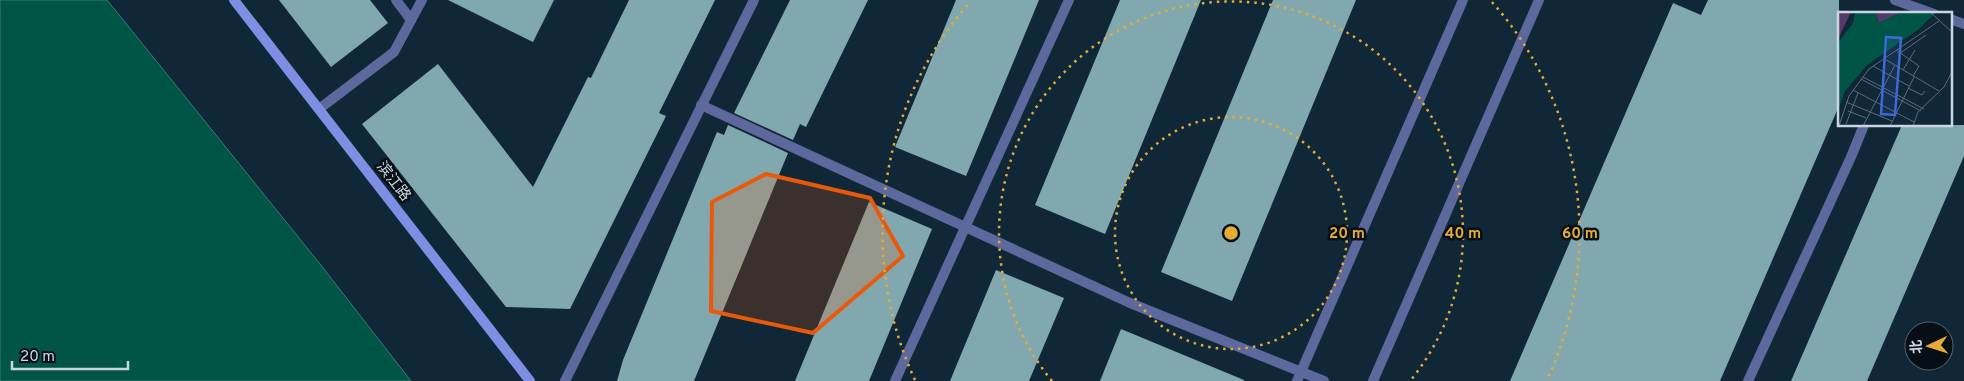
<svg xmlns="http://www.w3.org/2000/svg" width="1964" height="381" font-family="Overpass,'Noto Sans SC',sans-serif">
	<style>
		.water { fill: #005547; stroke: #3c7c75 }
		.building { fill: #82a8af }
		.lines { fill: none; stroke-linecap: round; stroke-linejoin: round }
		.lane { stroke: #5d689c; stroke-width: 10 }
		.street { stroke: #5d689c; stroke-width: 10 }
		.secondary { stroke: #7e8ee2; stroke-width: 10 }
		.marked { fill: #e8590c; fill-opacity: 0.2; stroke: #e8590c; stroke-width: 4; stroke-linejoin: round }
		.ring { fill: none; stroke: #e7ac36; stroke-width: 2.5; stroke-dasharray: 2.5 5 }
		.labels { text-anchor: middle; stroke-width: 5; stroke-linejoin: round; paint-order: stroke }
		.street-label { font-size: 15px; fill: #c9d6e1; stroke: #060f16 }
		.inset-road { fill: none; stroke: #5a6d7b; stroke-width: 1 }
		.view { fill: #3f69da; fill-opacity: 0.15; stroke: #3f69da; stroke-width: 2.5 }
		.inset-edge { fill: none; stroke: #c9d6e1; stroke-width: 2.5 }
		.centre { fill: #e7ac36; stroke: #060f16; stroke-width: 2.5 }
		.ring-label { font-size: 15px; text-anchor: middle; font-weight: bold; fill: #e7ac36; stroke: #060f16; stroke-width: 5; stroke-linejoin: round; paint-order: stroke }
	</style>
	<rect width="100%" height="100%" fill="#102737"/>
	<path class="water" d="M0,0h107l213,264 91,117h-411z"/>
	<g class="building">
		<path d="M279,0h91l18,23 -57,44z"/>
		<path d="M448,0h106l-21,42z"/>
		<path d="M629,0h86l-56,113 7,3 -96,193 -64,-2 -144,-183 76,-60 95,123 55,-110 3,1z"/>
		<path d="M790,0h78l-62,127 -6,-3 -7,16 -59,-27z"/>
		<path d="M956,0h83l-73,176 -71,-29z"/>
		<path d="M1120,0h81l-96,234 -70,-29z"/>
		<path d="M1273,0h83l-124,301 -71,-29z"/>
		<path d="M1708,0h131v106l-119,275h-210l163,-378 28,12z"/>
		<path d="M728,125l60,28 -94,228h-77l6,-21 94,-228 7,3z"/>
		<path d="M1902,125h62v31l-97,225h-76z"/>
		<path d="M869,202l63,27 -63,152h-74z"/>
		<path d="M996,270l68,28 -35,83h-79z"/>
		<path d="M1121,329l123,51v1h-144z"/>
	</g>
	<g class="lines">
		<g class="lane">
			<path d="M396,0l15,20"/>
			<path d="M1895,0l39,14"/>
			<path d="M1950,19l14,5"/>
			<path d="M701,105l429,198 194,78"/>
			<path d="M319,109l75,-57 28,-52"/>
			<path d="M895,381l174,-381"/>
			<path d="M1748,381l103,-224 13,-32"/>
		</g>
		<g class="street">
			<path d="M565,381l189,-381"/>
			<path d="M1297,381l166,-381"/>
			<path d="M1373,381l166,-381"/>
		</g>
		<path class="secondary" d="M234,0l296,381"/>
	</g>
	<path class="marked" d="M766,174l104,24 33,58 -90,77 -102,-22 1,-109z"/>
	<g class="ring">
		<circle cx="1231" cy="233" r="116"/>
		<path d="M1052 381A232 232 0 1 1 1410 381"/>
		<path d="M915 380A349 349 0 0 1 970 2M1492 2A349 349 0 0 1 1547 380"/>
	</g>
	<g class="labels">
		<g class="street-label">
			<text transform="translate(394 181) rotate(52)" y="5">滨江路</text>
		</g>
	</g>
	<g transform="translate(1838 12)">
		<rect width="114" height="114" fill="#102737"/>
		<path d="M0,0h13l-13,27zM37,0h27l-23,11z" fill="#523b69"/>
		<path d="M17,0h20l4,11 23,-11h34l-17,17 -52,36 -22,26 -7,19v-67l15,-20z" fill="#005547"/>
		<path class="inset-road" d="M92,0l22,20M58,38l23,16 -6,10M61,42l27,-19M45,46l56,33M35,54l36,20M65,58l12,-20M25,65l61,32M23,67l60,32M70,76l14,7 3,-4M15,78l61,32M8,90l46,19M10,99l18,7M8,112l12,-31M1,114l10,-30 20,-27 70,-48M25,114l32,-61M52,114l24,-49M75,114l5,-14 26,-25 8,-15"/>
		<path class="view" d="M48,25l15,1 -6,77 -14,-1z"/>
		<rect width="114" height="114" class="inset-edge"/>
	</g>
	<circle cx="1231" cy="233" r="8" class="centre"/>
	<g class="ring-label">
		<text x="1347" y="238">20 m</text>
		<text x="1463" y="238">40 m</text>
		<text x="1580" y="238">60 m</text>
	</g>
	<g transform="translate(1929 346) rotate(266)"><circle r="24" fill="#060f16" stroke="#545f67"/>
	<path d="M0-4L9 19L0 12L-9 19Z" fill="#e7ac36"/>
	<text y="-8" font-size="14" font-weight="bold" text-anchor="middle" fill="#c9d6e1">北</text>
	</g>
	<path d="M12 361v8h116v-8" fill="none" stroke="#c9d6e1" stroke-width="2.5"/>
	<text x="20" y="361" font-size="15" fill="#c9d6e1" stroke="#060f16" stroke-width="4" paint-order="stroke">20 m</text>
</svg>
